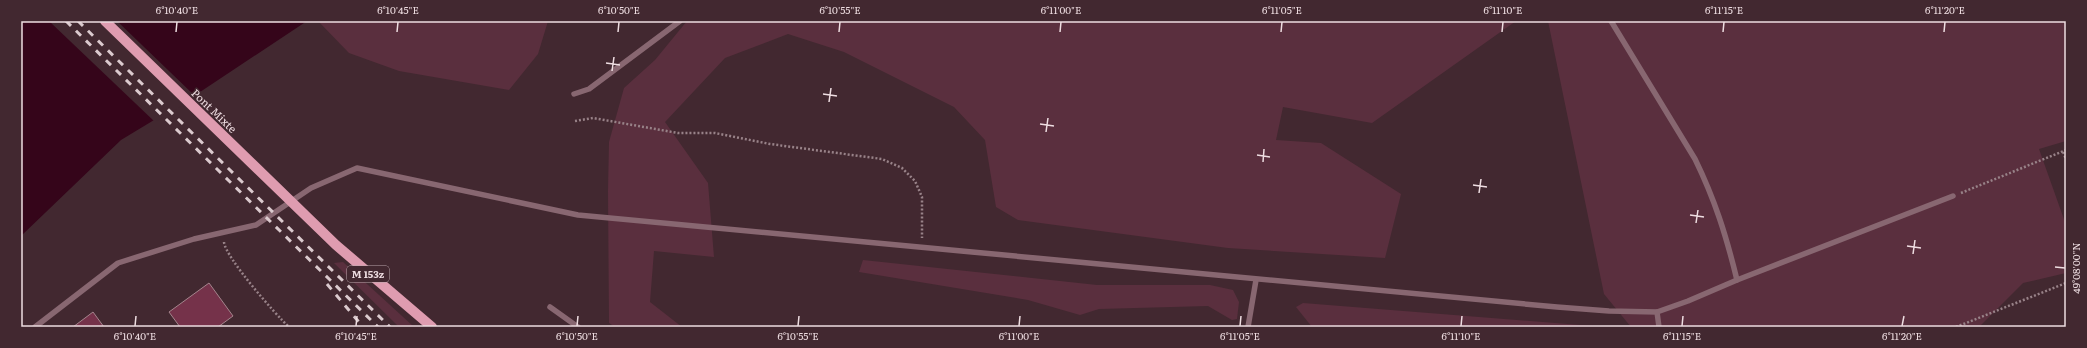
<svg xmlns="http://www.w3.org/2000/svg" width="2087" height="348" font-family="Literata,serif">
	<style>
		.green { fill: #5a2f3e }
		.water { fill: #35051a }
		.pier { fill: #422830 }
		.building { fill: #75324a; stroke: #a4848c }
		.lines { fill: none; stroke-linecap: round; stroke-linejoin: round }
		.path { stroke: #988288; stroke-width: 2.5; stroke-dasharray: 2 2; stroke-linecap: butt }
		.lane { stroke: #886771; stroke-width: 5.5 }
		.primary { stroke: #df9cb0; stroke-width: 10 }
		.rail { stroke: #dbcace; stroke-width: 3; stroke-dasharray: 7 7; stroke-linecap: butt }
		.ticks { fill: none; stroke: #eedde1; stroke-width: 1.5 }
		.labels { text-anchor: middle; stroke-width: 3; stroke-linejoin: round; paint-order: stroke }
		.shield { fill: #422830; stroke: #baa7ac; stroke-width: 1 }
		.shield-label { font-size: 10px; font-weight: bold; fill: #eedde1 }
		.street-label { font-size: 11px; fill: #eedde1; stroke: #422830 }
		.neatline { fill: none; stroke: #eedde1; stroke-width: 1.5 }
		.ticks-label { font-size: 10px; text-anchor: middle; fill: #eedde1 }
	</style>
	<rect width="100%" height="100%" fill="#422830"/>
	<g class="green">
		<path d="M318,21h230l-10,33 -29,36 -110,-19 -50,-18z"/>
		<path d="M687,21h829l-144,102 -89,-16 -7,33 45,3 80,51 -16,64 -157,-10 -210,-28 -22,-13 -11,-67 -31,-33 -110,-55 -56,-18 -63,24 -60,64 43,61 6,74 -60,-6 -4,51 32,25h-67l-6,-4 -1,-132 1,-49 15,-54 31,-28z"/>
		<path d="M1548,21h518v120l-27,8 27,76v48l-43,10 -44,44h-348l-27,-33z"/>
		<path d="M863,260l234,25h113l23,5 6,12 -2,17 -5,1 -24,-14 -109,3 -19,6 -52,-15 -169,-28z"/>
		<path d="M343,262l71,65h-15l-65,-64z"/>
		<path d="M1303,303l302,24h-293l-16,-20z"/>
	</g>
	<path class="water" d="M21,21h286l-110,73 -76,46 -100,96z"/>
	<path class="pier" d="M49,21h68l79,76 -41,25z"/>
	<g class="building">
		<path d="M209,283l24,33 -15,11h-38l-11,-15z"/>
		<path d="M93,312l11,15h-31z"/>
	</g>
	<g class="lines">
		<g class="path">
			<path d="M575,121l18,-3 85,15h37l55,11 112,15 20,9 13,13 7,16v41"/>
			<path d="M2063,152l3,7"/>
			<path d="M1961,193l105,-43"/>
			<path d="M224,242c1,15 52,73 65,85"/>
			<path d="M1956,327l110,-44"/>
		</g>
		<g class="lane">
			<path d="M1611,21l84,138c20,41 31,76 42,121"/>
			<path d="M574,94l15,-5 91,-68"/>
			<path d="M550,307l28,20"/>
			<path d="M1657,312l31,-11 49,-21 216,-84"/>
			<path d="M35,327l83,-64 76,-24 62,-14 55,-37 46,-20 221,47 979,92 52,4 48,1 2,15"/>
			<path d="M1248,327l8,-47"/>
		</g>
		<path class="primary" d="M105,21l231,224 96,82"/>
		<g class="rail">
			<path d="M66,21l312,306"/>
			<path d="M78,21l312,306"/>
			<path d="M327,284l36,43"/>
		</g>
	</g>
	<path class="ticks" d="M176,32l1,-10M397,32l1,-10M618,32l1,-10M839,32l1,-10M1060,32l1,-10M1281,32l1,-10M1502,32l1,-10M1723,32l1,-10M1944,32l1,-10M606,63l14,2M612,71l2,-14M823,94l14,2M829,102l2,-14M1040,124l14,2M1046,132l2,-14M1257,155l13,2M1263,162l1,-13M1473,185l14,2M1479,193l2,-14M1690,215l14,2M1696,223l2,-13M1907,246l14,2M1913,254l2,-14M2055,267l10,1M135,326l1,-10M356,326l1,-10M577,326l1,-10M798,326l1,-10M1019,326l1,-10M1240,326l1,-10M1461,326l1,-10M1682,326l1,-10M1902,326l2,-10"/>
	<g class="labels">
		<rect class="shield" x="347" y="266" width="42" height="16" rx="3"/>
		<g class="shield-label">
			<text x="368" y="278">M 153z</text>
		</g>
		<g class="street-label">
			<text transform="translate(214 111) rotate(44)" y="4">Pont Mixte</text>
		</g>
	</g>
	<rect width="2087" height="348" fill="none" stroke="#422830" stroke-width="44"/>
	<rect x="22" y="22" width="2043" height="304" class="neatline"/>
	<g class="ticks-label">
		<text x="177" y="14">6°10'40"E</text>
		<text x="398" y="14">6°10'45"E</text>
		<text x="619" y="14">6°10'50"E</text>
		<text x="840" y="14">6°10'55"E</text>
		<text x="1061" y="14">6°11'00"E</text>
		<text x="1282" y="14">6°11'05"E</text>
		<text x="1503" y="14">6°11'10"E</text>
		<text x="1724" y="14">6°11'15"E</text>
		<text x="1945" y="14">6°11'20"E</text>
		<text transform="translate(2076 268) rotate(-90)" y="4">49°08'00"N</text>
		<text x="135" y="340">6°10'40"E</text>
		<text x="356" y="340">6°10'45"E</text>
		<text x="577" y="340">6°10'50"E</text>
		<text x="798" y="340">6°10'55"E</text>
		<text x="1019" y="340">6°11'00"E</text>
		<text x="1240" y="340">6°11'05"E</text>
		<text x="1461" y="340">6°11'10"E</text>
		<text x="1682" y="340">6°11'15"E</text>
		<text x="1902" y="340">6°11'20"E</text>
	</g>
</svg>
